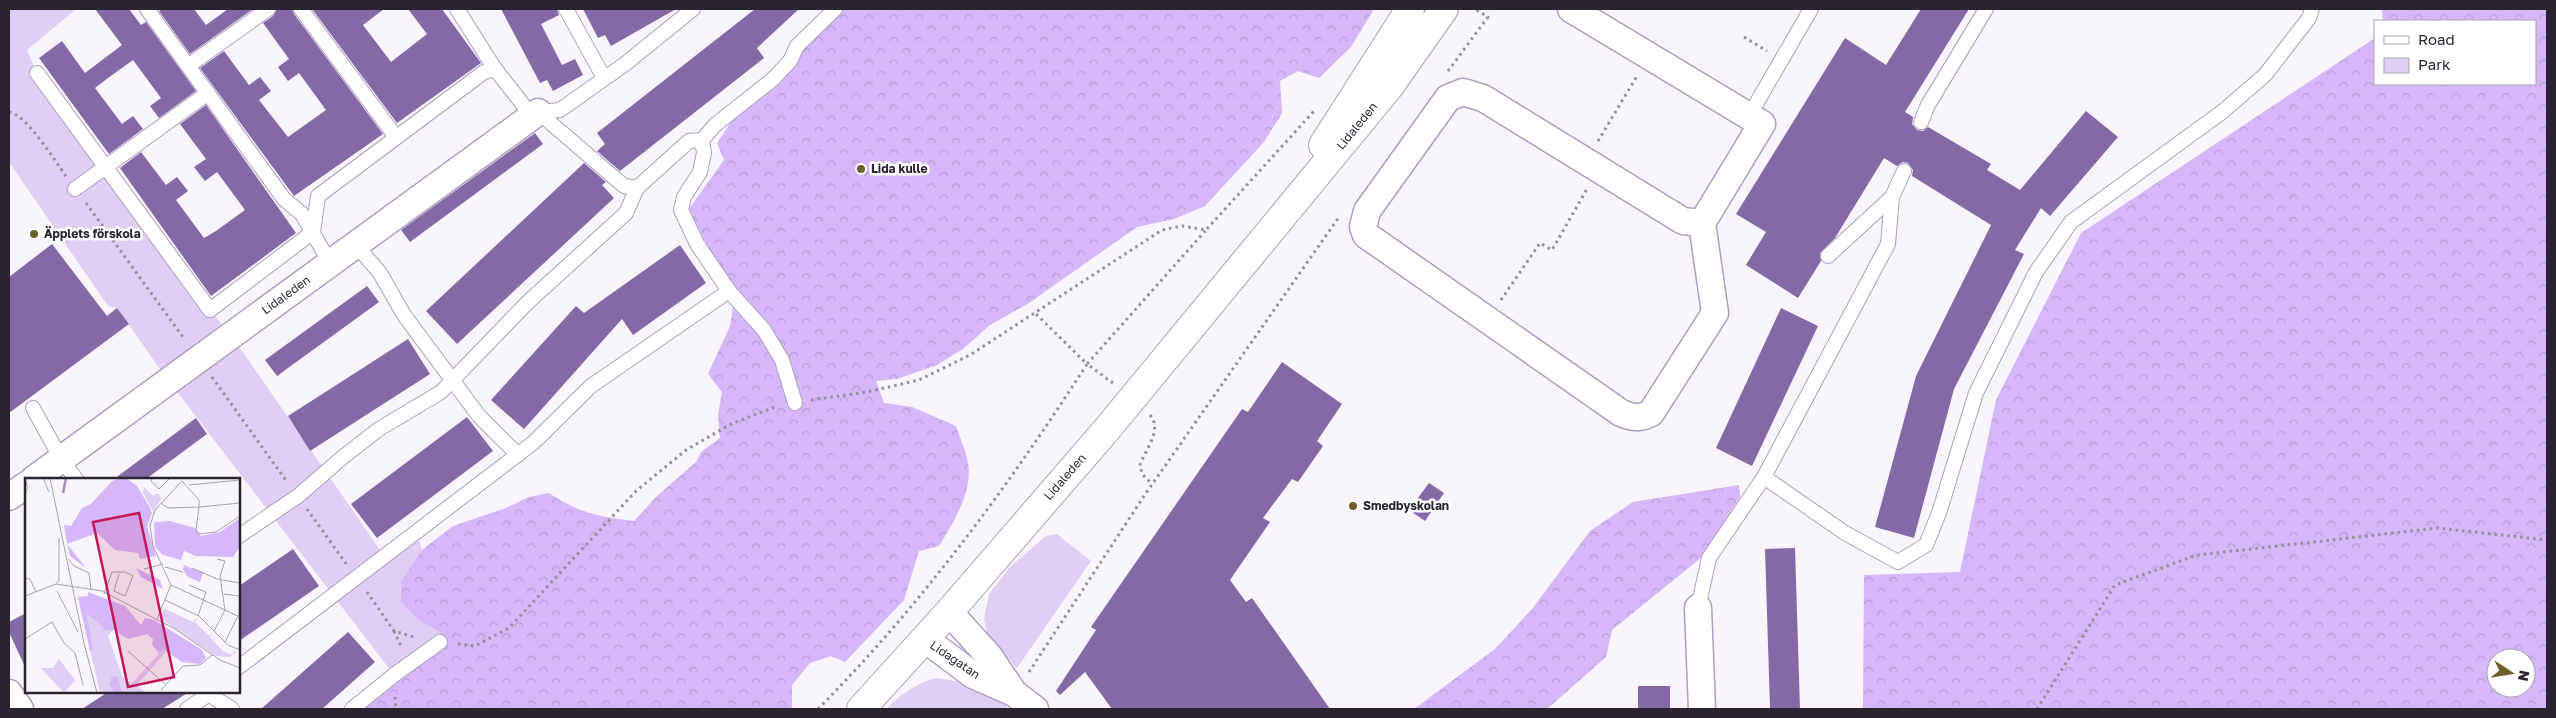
<svg xmlns="http://www.w3.org/2000/svg" width="2556" height="718" font-family="'Golos Text',sans-serif">
	<style>
		.green { fill: #e0cff5 }
		.forest { fill: url(#forest-crowns); fill-rule: evenodd }
		.building { fill: #8568a6 }
		.lines { fill: none; stroke-linecap: round; stroke-linejoin: round }
		.service-casing { stroke: #ad9fbf; stroke-width: 16 }
		.minor-casing { stroke: #ad9fbf; stroke-width: 29 }
		.tertiary-casing { stroke: #ad9fbf; stroke-width: 30 }
		.path { stroke: #938f99; stroke-width: 3; stroke-dasharray: 2.5 4; stroke-linecap: butt }
		.service { stroke: #fff; stroke-width: 14 }
		.minor { stroke: #fff; stroke-width: 26 }
		.tertiary { stroke: #fff; stroke-width: 28 }
		.poi-dot { fill: #6c5f2c; stroke: #fff; stroke-width: 2 }
		.labels { text-anchor: middle; stroke-width: 5; stroke-linejoin: round; paint-order: stroke }
		.street-label { font-size: 12px; fill: #2a2431; stroke: #fff }
		.poi-label { font-size: 12px; font-weight: bold; fill: #2a2431; stroke: #fff; text-anchor: start }
		.inset-river { fill: none; stroke: #a98bcc; stroke-width: 2.5 }
		.inset-road { fill: none; stroke: #a6a1ab; stroke-width: 1 }
		.view { fill: #c2185b; fill-opacity: 0.15; stroke: #c2185b; stroke-width: 2.5 }
		.inset-edge { fill: none; stroke: #2a2431; stroke-width: 2.5 }
	</style>
	<defs>
		<pattern id="forest-crowns" width="20" height="18" patternUnits="userSpaceOnUse" patternTransform="scale(1.25)"><rect width="20" height="18" fill="#d5b7fa"/><path d="M2 6a3 3 0 1 1 6 0M12 15a3 3 0 1 1 6 0" fill="none" stroke="#b79dd7"/></pattern>
	</defs>
	<rect width="100%" height="100%" fill="#f8f5fc"/>
	<g class="green">
		<path d="M9,9h67l-49,41 10,23 173,237 21,25 154,222 32,-25 5,18 -21,31 19,40 21,12 -1,9 -46,33 -232,-303 -45,-64 -9,-2 -99,-144z"/>
		<path d="M1057,534l34,27 -74,107 -29,-31 -4,-18 5,-25 21,-27 36,-31z"/>
		<path d="M936,678l25,4 45,23v4h-120c15,-15 29,-25 50,-31z"/>
	</g>
	<g class="forest">
		<path d="M843,9h531l-23,38 -32,31 -21,-7 -18,10 2,32 -18,29 -59,64 -31,13 -37,8 -108,76 -39,22 -27,24 -26,16 -40,14 -21,2 8,22 28,4 44,19c4,12 10,25 12,37 5,29 -15,60 -29,83l-20,5 -15,49 -59,62 -14,-6 -21,7 -18,22v24h-435l84,-60v-16l-21,-12 -19,-19v-21l21,-31 31,-24 53,-18 23,-11 20,-4c32,21 48,23 85,28l23,-25 39,-34 5,-10 19,-14 -2,-23 4,-23 -14,-18 22,-48 3,-18 -17,-27 -2,-22 -25,-50 35,-49 -7,-17 14,-21 50,-39 28,-45z"/>
		<path d="M2382,9h165v700h-684l1,-134 96,-3 36,-172 85,-167 294,-195v46h160v-63h-152zM2496,658h30v30h-30z"/>
		<path d="M1739,485l1,12 -38,60 -90,73 -6,27 -59,52h-133l81,-60 37,-40 58,-78 43,-29z"/>
	</g>
	<g class="building">
		<path d="M95,9h34l12,16 5,-3 50,69 -37,27 -9,-12 11,-8 -28,-38 -25,18 -13,10 27,36 11,-8 10,13 -34,25 -70,-96 23,-17 23,32 37,-28z"/>
		<path d="M163,9h31l12,16 22,-16h25l-63,45 -31,-43z"/>
		<path d="M277,9h15l2,5 89,120 -89,62 -94,-128 24,-17 25,34 11,-8 11,14 -12,9 29,37 38,-27 -27,-37 -11,8 -10,-14 11,-8 -26,-36 10,-7z"/>
		<path d="M312,9h72l-21,16 28,37 36,-28 -19,-25h34l39,54 -84,60z"/>
		<path d="M501,9h56l2,6 -18,9 21,41 13,-6 8,16 -30,16 -6,-11 -7,3z"/>
		<path d="M583,9h93l-65,37 -6,-11 -7,3z"/>
		<path d="M755,9h44l-42,39 7,10 -144,113 -23,-20 8,-7 -8,-11z"/>
		<path d="M1921,9h48l-64,103 8,5 -1,7 5,6 6,1 5,-4 63,37 -4,6 33,20 66,-79 32,26 -68,79 -9,-8 -26,42 9,4 -70,135 -40,149 -39,-11 41,-151 75,-151 -79,-49 1,-6 -5,-7 -5,-1 -6,4 -13,-8 -49,80 -15,15 1,8 -23,37 -52,-33 20,-33 -30,-18 109,-176 41,27z"/>
		<path d="M206,105l90,128 -85,63 -91,-128 21,-16 25,33 11,-8 11,14 -12,9 28,38 12,-7 29,-21 -28,-38 -12,9 -11,-14 12,-8 -26,-35z"/>
		<path d="M535,133l8,11 -133,98 -9,-12z"/>
		<path d="M584,163l22,19 -4,3 12,13 -157,146 -31,-33z"/>
		<path d="M52,244l55,72 10,-8 12,16 -120,89v-136z"/>
		<path d="M680,245l26,38 -73,52 -11,-16 -98,110 -33,-29 85,-94 8,7z"/>
		<path d="M367,286l12,16 -102,74 -12,-16z"/>
		<path d="M1781,308l37,18 -66,140 -36,-18z"/>
		<path d="M408,339l22,35 -120,77 -22,-35z"/>
		<path d="M1282,362l60,42 -25,37 6,5 -25,36 -6,-3 -29,39 7,4 -40,58 16,22 6,-4 78,111h-218l-27,-37 -25,23 -4,-4 40,-61 -5,-3 151,-218 6,3z"/>
		<path d="M467,417l26,34 -116,87 -26,-34z"/>
		<path d="M196,418l11,16 -61,45h-32z"/>
		<path d="M1429,483l15,10 -19,28 -16,-11z"/>
		<path d="M1795,548l5,161h-30l-5,-160z"/>
		<path d="M293,549l26,37 -80,55v-55z"/>
		<path d="M26,613v56l-17,-37v-10z"/>
		<path d="M348,632l27,30 -53,47h-61z"/>
		<rect x="1638" y="686" width="32" height="23"/>
		<path d="M108,692h81l-27,17h-80z"/>
	</g>
	<g class="lines">
		<defs>
			<g id="service">
				<path d="M147,9l137,190 18,15 28,49"/>
				<path d="M301,9l95,128"/>
				<path d="M457,9l38,60"/>
				<path d="M566,9l38,69"/>
				<path d="M188,66l80,-57"/>
				<path d="M37,73l173,237 103,-78 5,-36 166,-124 11,-3 37,47"/>
				<path d="M538,112l86,74 13,2 52,-47 13,-1"/>
				<path d="M538,112l22,-2 65,-46 68,-55"/>
				<path d="M1749,116l62,-107"/>
				<path d="M1921,122l7,-17 58,-96"/>
				<path d="M75,189l133,-96"/>
				<path d="M355,244l25,29 24,42 75,101 39,39"/>
				<path d="M1828,256l64,-59"/>
				<path d="M795,403l-13,-43 -18,-30 -35,-39 -32,-47 -16,-34 3,-13 16,-25 4,-19 -2,-13 13,-15 58,-46 17,-18 7,-15 38,-37"/>
				<path d="M33,408l28,51 15,20"/>
				<path d="M1764,477l81,56 53,29 28,-17 13,-32 37,-120 60,-121 35,-50 151,-110 43,-37 44,-57 3,-9"/>
				<path d="M239,536l59,-40 45,-39 36,-28 62,-37 87,-90 98,-89 11,-25"/>
				<path d="M1698,608l11,-50 55,-81 124,-233 4,-47 12,-26"/>
				<path d="M239,667l294,-224 58,-57 138,-95"/>
				<path d="M205,692l27,17"/>
				<path d="M187,709l25,-17"/>
				<path d="M352,709l42,-34 46,-33"/>
			</g>
			<g id="minor">
				<path d="M1571,9l191,115 -60,99 13,90 -64,100c-11,6 -18,5 -30,0l-255,-178 -3,-8 4,-16 81,-113 15,-6 20,6 200,123 19,2"/>
				<path d="M34,479l504,-367"/>
				<path d="M9,497l17,-12"/>
				<path d="M1698,608l4,101"/>
				<path d="M949,612l40,44 25,37"/>
				<path d="M925,639l48,36 41,18 21,16"/>
				<path d="M9,693l11,16"/>
			</g>
			<g id="tertiary">
				<path d="M1323,145l87,-136"/>
				<path d="M861,709l88,-97 159,-184 281,-341 55,-78"/>
			</g>
		</defs>
		<use href="#service" class="service-casing"/>
		<use href="#minor" class="minor-casing"/>
		<use href="#tertiary" class="tertiary-casing"/>
		<g class="path">
			<path d="M1744,37l23,14"/>
			<path d="M1448,71l40,-54 -13,-8"/>
			<path d="M9,112c18,3 45,48 57,64"/>
			<path d="M1598,141l39,-65"/>
			<path d="M86,203l99,137"/>
			<path d="M1501,300l39,-57 12,7 35,-61"/>
			<path d="M212,377l75,105"/>
			<path d="M1113,383l-26,-19 119,-134"/>
			<path d="M811,400l56,-8 52,-12 51,-25 192,-125 20,-4 24,4 108,-119"/>
			<path d="M1150,415c13,15 -5,35 -10,50l2,9 10,10"/>
			<path d="M307,509l40,56"/>
			<path d="M367,592l27,39 23,7"/>
			<path d="M394,631l8,17"/>
			<path d="M458,644l17,2 34,-18 127,-137 50,-41 47,-27 45,-17"/>
			<path d="M1029,672l115,-176 195,-279"/>
			<path d="M395,697l1,12"/>
			<path d="M818,709c103,-104 190,-222 269,-345l-53,-52"/>
			<path d="M2037,709l78,-124 82,-30 241,-27 109,12"/>
		</g>
		<use href="#service" class="service"/>
		<use href="#minor" class="minor"/>
		<use href="#tertiary" class="tertiary"/>
	</g>
	<g class="poi-dot">
		<circle cx="861" cy="169" r="5"/>
		<circle cx="34" cy="234" r="5"/>
		<circle cx="1353" cy="506" r="5"/>
	</g>
	<g class="labels">
		<g class="street-label">
			<text transform="translate(1357 126) rotate(-51)" y="4">Lidaleden</text>
			<text transform="translate(286 295) rotate(-36)" y="4">Lidaleden</text>
			<text transform="translate(1065 477) rotate(-49)" y="4">Lidaleden</text>
			<text transform="translate(955 660) rotate(34)" y="4">Lidagatan</text>
		</g>
		<g class="poi-label">
			<text x="871" y="173">Lida kulle</text>
			<text x="44" y="238">Äpplets förskola</text>
			<text x="1363" y="510">Smedbyskolan</text>
		</g>
	</g>
	<g transform="translate(25 478)">
		<rect width="215" height="215" fill="#f8f5fc"/>
		<path d="M119,9l9,9 4,-3 5,5 -9,13 -10,-18zM55,128l5,10 3,26 5,7 -6,-35 18,15 8,1 -5,6 14,40 9,8 27,-29 -1,-2 6,-3 3,2 -29,33 9,8h-17l-20,-9 6,9h-15zM138,130l30,14 5,-5 -3,5 14,14 4,-4 -3,5 14,15 8,3 3,-6v4l-5,4 -14,-1 -55,-37zM34,181l16,21 -11,13 -23,-25h12z" fill="#e0cff5"/>
		<path d="M95,0h6l11,8 12,20 3,7 -5,13 9,30 -16,3 -2,-6 -23,-3 -18,-17 -30,11 19,24 -16,-12 -3,-13 -3,-18 7,1 11,-18 9,-4 21,-23zM215,40v28l-7,11 -37,-1 -12,-5 -3,9 -18,-5 -8,-8 -1,-25 16,-1 25,7 6,8 19,-4zM159,87l19,8 -3,9 -12,-5 -5,-7zM111,90l24,12 3,9 -22,-12zM63,114l37,14 16,19 4,-7 9,2 48,30 4,8 -6,6 -18,-2 -18,-12 -6,2 -6,-7 1,-6 -6,-5 -19,5 -15,-9h-7l-19,-16 6,35 -3,2 -12,-54 10,-1zM87,198l6,1 3,13 8,3 -15,-1 -5,-8z" fill="#d5b7fa"/>
		<path class="inset-river" d="M38,15l3,-15"/>
		<path class="inset-road" d="M18,0l6,14M25,0l34,165 13,50M127,0l-1,3 8,8 11,-11M0,1l3,9 -3,6M157,3l17,19v7l41,-4M164,7l51,-5M136,25l7,5 31,-1 -3,23 3,4 17,-2 24,-16M43,81l6,7 15,7 2,17M140,89l18,5M167,90l25,11 23,4M119,91l19,-5M0,100l5,1 6,13M31,106l3,-4v-42M146,107l69,32M164,107l17,7 -8,24M32,113l21,41M79,116l8,-22h13l8,4 -8,20 -11,-5 5,-17M199,116l16,2M0,118l31,-12 46,7 73,38 45,31 20,8M140,122l34,16 29,29 12,5M132,141l14,-34 -18,-39 -3,-20 5,-16 27,-29M189,153l11,-21 -5,-34 5,-15 -8,-2M0,161l27,-17 12,21 11,10 8,32M200,164l13,-26M103,173l37,33M136,212l22,-24 17,-1 12,-10"/>
		<path class="view" d="M114,35l35,164 -46,10 -35,-165z"/>
		<rect width="215" height="215" class="inset-edge"/>
	</g>
	<rect width="2556" height="718" fill="none" stroke="#2a2431" stroke-width="20"/>
	<rect x="2374" y="20" width="162" height="65" fill="#ffffff" stroke="#aaa7ad"/>
	<rect x="2384" y="36" width="25" height="8" fill="#ffffff" stroke="#aaa7ad"/>
	<text x="2418" y="45" font-size="15" fill="#2a2431">Road</text>
	<rect x="2384" y="58" width="25" height="15" fill="#e0cff5" stroke="#aaa7ad"/>
	<text x="2418" y="70" font-size="15" fill="#2a2431">Park</text>
	<g transform="translate(2511 673) rotate(102)"><circle r="24" fill="#ffffff" stroke="#aaa7ad"/>
	<path d="M0-4L9 19L0 12L-9 19Z" fill="#6c5f2c"/>
	<text y="-8" font-size="14" font-weight="bold" text-anchor="middle" fill="#2a2431">N</text>
	</g>
</svg>
